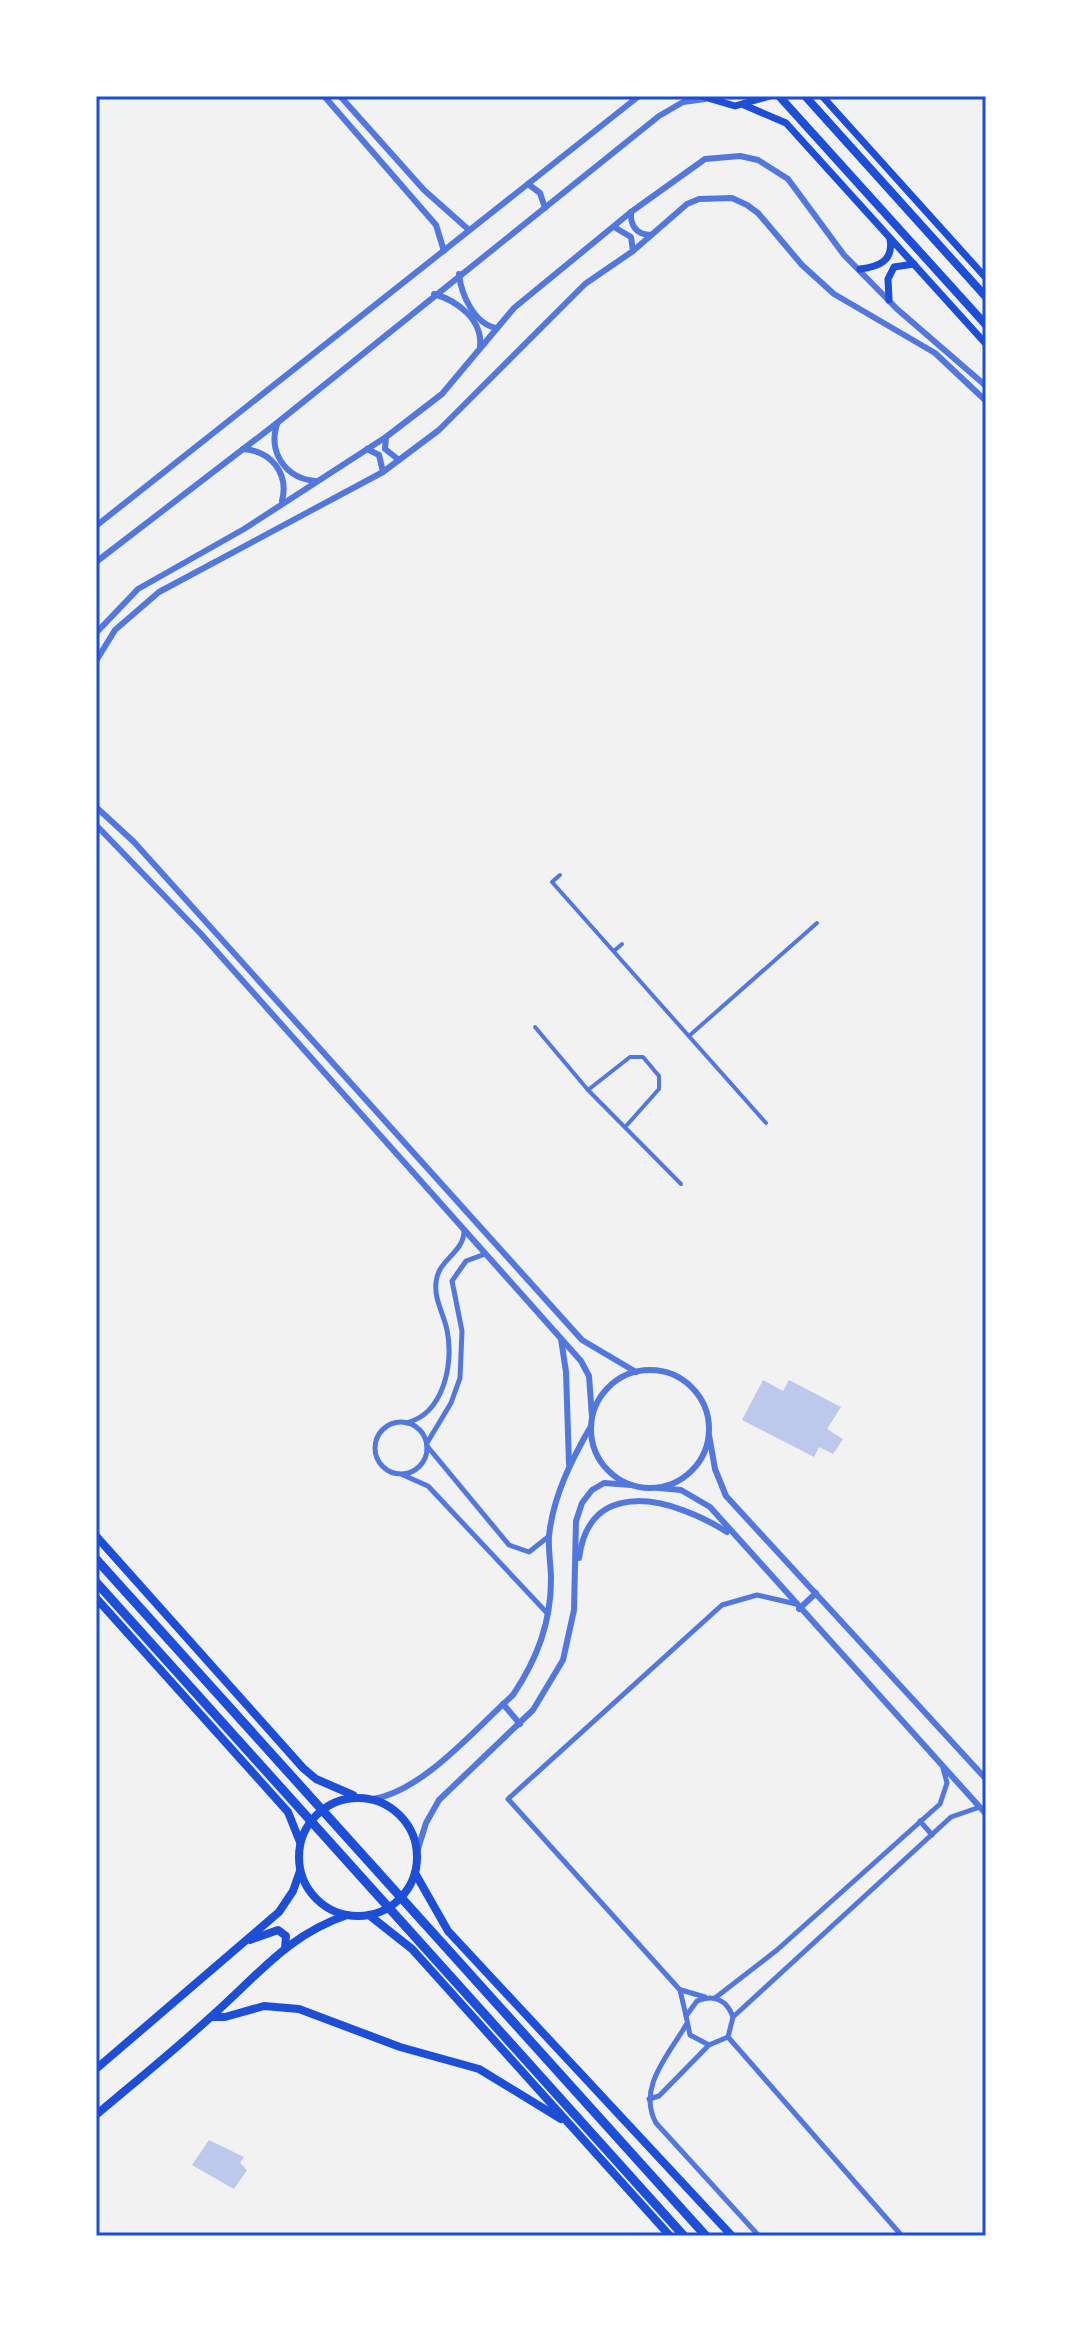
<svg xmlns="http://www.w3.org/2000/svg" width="1082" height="2332" font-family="Lato,sans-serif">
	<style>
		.building { fill: #bdc9ec }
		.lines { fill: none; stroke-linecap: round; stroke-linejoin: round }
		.pedestrian { stroke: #5277de; stroke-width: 4 }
		.minor { stroke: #5277de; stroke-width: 5 }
		.tertiary { stroke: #5277de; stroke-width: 6 }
		.secondary { stroke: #1d4ed8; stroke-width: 7 }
		.primary { stroke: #1d4ed8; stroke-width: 8 }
		.trunk { stroke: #1d4ed8; stroke-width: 8 }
		.motorway { stroke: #1d4ed8; stroke-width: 9 }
		.neatline { fill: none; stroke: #1d4ed8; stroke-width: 3 }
	</style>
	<rect width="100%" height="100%" fill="#f2f2f2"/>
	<g class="building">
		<path d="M763,1380l20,11 6,-11 52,27 -14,22 16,10 -10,15 -14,-7 -5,10 -72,-37z"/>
		<path d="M209,2140l35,17 -4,6 7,7 -13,19 -42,-24z"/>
	</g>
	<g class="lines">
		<g class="pedestrian">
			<path d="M560,875l-8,7 214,241"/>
			<path d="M614,951l8,-7"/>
			<path d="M535,1027l53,63 93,94"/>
			<path d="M689,1036l128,-113"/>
			<path d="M588,1090l42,-33h13l16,19v13l-32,36"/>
		</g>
		<g class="minor">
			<circle cx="401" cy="1448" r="26"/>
			<path d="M406,1423c38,-9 48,-60 41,-93 -3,-15 -13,-31 -11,-47 1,-23 28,-30 28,-52"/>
			<path d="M427,1443l24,-40 9,-25 2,-47 -10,-50 14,-20 19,-7"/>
			<path d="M427,1446l82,99 20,7 19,-15"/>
			<path d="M403,1475l25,11 120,128"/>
			<path d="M920,1821l12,14"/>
			<path d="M681,1990l24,7"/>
			<path d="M715,1998l62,-48 163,-146 7,-21 -4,-15"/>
			<path d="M686,2016l-6,-26 -172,-191 214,-194 35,-10 39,9"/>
			<path d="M733,2017l218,-200 29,-10"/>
			<path d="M686,2025c-18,31 -49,63 -30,98l103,113"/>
			<path d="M728,2037l174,199"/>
			<path d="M649,2099l10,-3 50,-51 19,-8 5,-20c-6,-17 -19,-23 -36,-16l-11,15 4,19 19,10"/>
		</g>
		<g class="tertiary">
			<path d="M324,96l112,129 8,26"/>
			<path d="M340,96l84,94 45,40"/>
			<path d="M528,184l12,9 5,15"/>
			<path d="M631,212c-1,14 6,23 20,23"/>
			<path d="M614,227l17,10 2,14"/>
			<path d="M459,274c2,21 16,51 38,54"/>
			<path d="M434,294c24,7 49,26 46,53"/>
			<path d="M277,424c-9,28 8,54 38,57"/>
			<path d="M386,437l-1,12 14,11"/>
			<path d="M243,449c29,2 46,25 39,52"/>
			<path d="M367,449l12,6 4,17"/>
			<path d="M96,526l543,-430"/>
			<path d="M96,562l181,-139 382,-307 24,-14 22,-3"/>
			<path d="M96,633l42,-44 106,-60 142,-92 56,-43 72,-86 117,-96 74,-53 35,-3 18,4 30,19 56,76 53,54 89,77"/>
			<path d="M96,661l19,-31 44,-38 224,-120 56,-42 146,-146 48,-33 54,-47 12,-5 33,-1 15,7 11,8 44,52 32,29 101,59 51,48"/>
			<path d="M96,807l38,35 448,498 54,32"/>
			<path d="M96,825l105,109 380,427 8,15 3,41"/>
			<path d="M561,1339l5,33 3,92"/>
			<circle cx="650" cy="1429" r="59"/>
			<path d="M709,1435l6,34 11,27 260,283"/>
			<path d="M659,1488l22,2 29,17 276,307"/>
			<path d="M579,1558c11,-84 96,-59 148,-26"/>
			<path d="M799,1609l17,-16"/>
			<path d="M503,1704l17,20"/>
			<path d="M373,1799c50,-8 102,-70 140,-104 24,-36 38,-72 38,-116 0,-14 -3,-29 -2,-43 4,-40 23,-77 42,-110"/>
			<path d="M417,1852l9,-29 13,-23 94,-90 30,-50 11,-50 2,-89 6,-18 10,-13 12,-7 27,2"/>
		</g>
		<g class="secondary">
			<path d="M701,96l34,10 35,-10"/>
			<path d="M822,96l164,182"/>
			<path d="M744,105l42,18 200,221"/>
			<path d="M860,269c18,-2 34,-8 30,-30"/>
			<path d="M889,300l-1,-21 6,-12 20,-3"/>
		</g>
		<g class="primary">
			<path d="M96,1536l207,232 13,11 37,16"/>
			<path d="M96,1598l192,214 12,30"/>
			<circle cx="358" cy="1857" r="59"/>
			<path d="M415,1873l33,58 284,305"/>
			<path d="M369,1915l43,34 258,287"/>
			<path d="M250,1940l28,-10 8,6 -1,13"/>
			<path d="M212,2017h13l39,-11 35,3 101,38 79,22 82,50"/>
			<path d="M96,2069l183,-157 14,-21 7,-20"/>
			<path d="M96,2115c39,-33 80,-66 118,-101 45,-40 74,-79 133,-99"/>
		</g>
		<g class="trunk">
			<path d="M779,96l207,229"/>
			<path d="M805,96l181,201"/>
		</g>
		<g class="motorway">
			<path d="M96,1559l610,677"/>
			<path d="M96,1582l588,654"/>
		</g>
	</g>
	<rect width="1082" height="2332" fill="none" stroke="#ffffff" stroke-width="196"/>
	<rect x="98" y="98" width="886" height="2136" class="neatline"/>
</svg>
